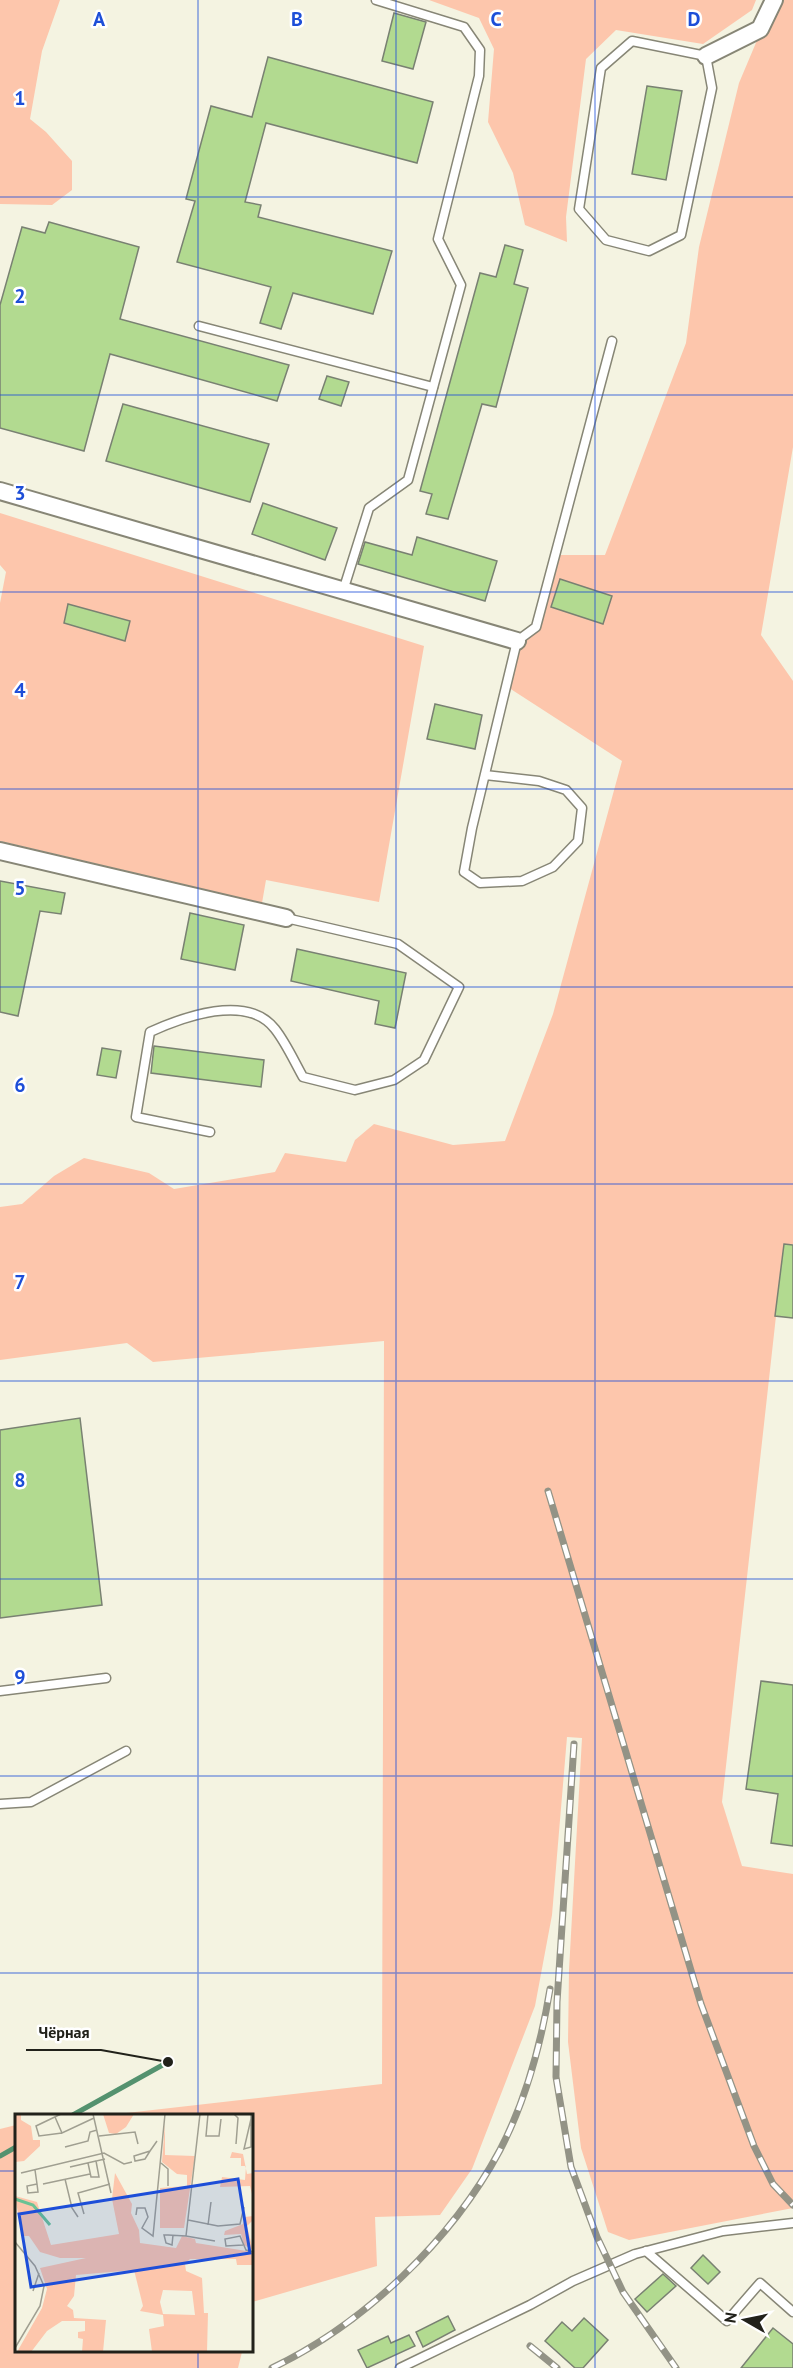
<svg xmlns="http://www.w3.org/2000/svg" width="793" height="2368" font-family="'PT Sans',sans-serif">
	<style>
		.green { fill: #fdc6ac }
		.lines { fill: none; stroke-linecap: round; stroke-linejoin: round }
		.stream { stroke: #54926f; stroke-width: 5 }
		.building { fill: #b2da90; stroke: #798172; stroke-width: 1.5 }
		.service-casing { stroke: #878676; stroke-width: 11 }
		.minor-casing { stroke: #878676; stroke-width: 20 }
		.service { stroke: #fff; stroke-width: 8 }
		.minor { stroke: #fff; stroke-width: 16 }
		.rail-casing { stroke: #939386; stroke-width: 7 }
		.rail { stroke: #fff; stroke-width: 4.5; stroke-dasharray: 14; stroke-linecap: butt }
		.grid { fill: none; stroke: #1d4ed8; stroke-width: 1.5; stroke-opacity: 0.55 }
		.inset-river { fill: none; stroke: #6ac294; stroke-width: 3 }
		.inset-road { fill: none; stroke: #a09f91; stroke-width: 1.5 }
		.view { fill: #1d4ed8; fill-opacity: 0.15; stroke: #1d4ed8; stroke-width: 3 }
		.inset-edge { fill: none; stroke: #21211a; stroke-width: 3 }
		.grid-label { font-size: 20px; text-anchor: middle; font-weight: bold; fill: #1d4ed8; stroke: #fff; stroke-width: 5; stroke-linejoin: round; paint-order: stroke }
		.leader { fill: none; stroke: #21211a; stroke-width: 2 }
		.callout-dot { fill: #21211a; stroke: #fff; stroke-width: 2 }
		.callout-label { font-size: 16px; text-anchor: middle; font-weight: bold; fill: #21211a; stroke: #fff; stroke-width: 5; stroke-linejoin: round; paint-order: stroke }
	</style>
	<rect width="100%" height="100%" fill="#f4f3e1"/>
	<g class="green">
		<path d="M0,0h60l-18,51 -12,68 16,13 26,29v29l-20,15 -52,-1z"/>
		<path d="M429,0h327l-4,10 -49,34 -87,-14 -30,29 -20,158 1,25 -42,-17 -12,-52 -25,-51 6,-73 -15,-31z"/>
		<path d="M774,0h19v447l-32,188 32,46v563h-9l-62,558 20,64 51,8v334l-164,32 -21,-8 -27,-84 -13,-106 1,-72 13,-232 -15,-1 -15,178 -17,91 -63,163 -32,46 -65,2 2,49 -125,36v-186h-152l282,-32 2,-743 -231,21 -26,-19 -127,17v-153l22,-3 32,-28 30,-18 65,15 25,16 101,-17 10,-19 61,9 9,-22 19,-16 79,21 52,-4 48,-127 69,-253 -116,-75 11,-45 19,-14 19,-72h50l81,-212 13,-96 40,-164z"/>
		<path d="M0,513l424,133 -45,256 -113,-22 -4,23 -262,-62v-238l6,-31 -6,-7z"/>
		<path d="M16,2125v227h226l-4,16h-238v-239z"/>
	</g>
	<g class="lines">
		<g class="stream">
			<path d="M71,2116l97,-54"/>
			<path d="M0,2156l16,-9"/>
		</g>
	</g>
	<g class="building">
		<path d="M394,13l32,9 -13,47 -31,-8z"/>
		<path d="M268,57l165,45 -16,61 -151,-40 -21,79 16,3 -3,12 134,34 -19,63 -80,-21 -12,36 -21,-6 11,-36 -94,-25 18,-61 -9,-2 25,-93 41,11z"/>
		<path d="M647,86l35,5 -16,89 -34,-6z"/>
		<path d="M49,222l90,25 -19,72 169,46 -12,36 -167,-47 -26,97 -84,-23v-123l22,-78 23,6z"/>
		<path d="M505,245l18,5 -9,34 14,4 -32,119 -14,-3 -34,115 -22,-5 6,-20 -12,-3 60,-218 16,4z"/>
		<path d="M327,376l22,6 -8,24 -22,-7z"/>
		<path d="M123,404l146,40 -19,58 -144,-41z"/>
		<path d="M263,503l74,25 -12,32 -73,-26z"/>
		<path d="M417,537l80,24 -12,40 -127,-37 7,-22 47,13z"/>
		<path d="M560,579l52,17 -9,28 -52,-17z"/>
		<path d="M68,604l62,17 -5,20 -61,-18z"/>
		<path d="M435,704l47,11 -7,34 -48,-10z"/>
		<path d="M0,881l65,12 -4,21 -21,-3 -22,105 -18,-4z"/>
		<path d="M190,913l54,12 -9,45 -54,-11z"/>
		<path d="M297,949l109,24 -11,55 -20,-4 4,-23 -88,-20z"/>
		<path d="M154,1046l110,14 -3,27 -110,-14z"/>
		<path d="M102,1048l19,3 -5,27 -19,-3z"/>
		<path d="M784,1244l9,1v73l-18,-2z"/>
		<path d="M80,1418l22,187 -102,13v-188z"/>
		<path d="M761,1681l32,4v161l-22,-3 7,-49 -32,-5z"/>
		<path d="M703,2255l17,17 -12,12 -17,-16z"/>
		<path d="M663,2274l13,12 -29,26 -12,-13z"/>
		<path d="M448,2316l7,14 -32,17 -7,-15z"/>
		<path d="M584,2318l24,22 -25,28h-8l-30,-27 17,-19 10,9z"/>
		<path d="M773,2328l20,16v24h-52z"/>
		<path d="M409,2335l6,11 -48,22 -9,-18 30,-14 3,7z"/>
	</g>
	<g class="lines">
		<defs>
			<g id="service">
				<path d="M632,41l74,15 6,32 -31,147 -32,16 -43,-11 -27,-31 22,-141z"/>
				<path d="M199,326l234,61"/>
				<path d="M343,591l26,-83 39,-28 53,-195 -23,-46 41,-163 1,-26 -16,-23 -88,-27"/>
				<path d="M485,775l54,6 27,9 16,18 -4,33 -25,26 -31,14 -42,2 -16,-11 8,-44 45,-187 19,-14 76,-286"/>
				<path d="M210,1132l-74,-15 14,-85c33,-15 97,-39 125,-3 11,14 19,32 28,48l52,13 39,-10 30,-20 35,-73 -61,-43 -112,-26"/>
				<path d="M0,1691l106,-13"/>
				<path d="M0,1804l31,-2 95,-51"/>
				<path d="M646,2251l81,70 33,-38 33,29"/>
				<path d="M400,2368l130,-63 43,-24 62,-27 88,-23 70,-8"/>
			</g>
			<g id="minor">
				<path d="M706,56l54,-27 14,-29"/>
				<path d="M0,491l517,150"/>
				<path d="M0,851l286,67"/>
			</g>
		</defs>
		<use href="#service" class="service-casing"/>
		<use href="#minor" class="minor-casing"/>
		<use href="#service" class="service"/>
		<use href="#minor" class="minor"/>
		<defs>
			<g id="rail">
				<path d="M548,1491l153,513 53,142 19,38 20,21"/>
				<path d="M574,1744l-17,258 -1,75 15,90 26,70 26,55 53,76"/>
				<path d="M530,2346l27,22"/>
				<path d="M272,2368c92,-44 180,-128 228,-218 26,-50 41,-106 50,-161"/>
			</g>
		</defs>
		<use href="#rail" class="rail-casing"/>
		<use href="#rail" class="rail"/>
	</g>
	<path class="grid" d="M198,0v2116M396,0v2368M595,0v2368M0,197h793M0,395h793M0,592h793M0,789h793M0,987h793M0,1184h793M0,1381h793M0,1579h793M0,1776h793M0,1973h793M0,2171h16M252,2171h541M198,2352v16"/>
	<g transform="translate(15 2114)">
		<rect width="238" height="238" fill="#f4f3e1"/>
		<path d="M0,0h6v6l10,6 2,14h7v6l-16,15 -9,1zM88,0h31l-8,13 -10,7 -7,-1zM150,9v32l30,1 -11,72h-24v-40l27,-2v-11l-10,-1 -15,-12zM217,38l11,2 4,20 6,-1v25l-3,-12 -30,1 2,-10 23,3 1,-14h-5v-8h-11zM100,59l17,31 -1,9 8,17 1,13 36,5 6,-12 13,3 1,4 57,9v13h-16l-1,-6h-46l-5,5 1,7 16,7 2,35h4l-1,39h-55l-3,-23 15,-3 -1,-11 -23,-4 3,-5 -9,-36 -58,5 -2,21 -7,10 6,4 1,8 32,2 -3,32h-21l1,-13 -5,-1v-6l7,-1v-10h-23l-15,10 -16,21h-14l25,-44 5,-19 -7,-21 46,-10h-26l-20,-6 -11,-16h-7l-7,-40 22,6 14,43 68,-11 -7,-35zM148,176l29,1 3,24 -32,-1 -3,-12zM238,98v8l-6,6 6,24 -9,-5 -3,-11 -17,1 1,-4 18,-7 2,-7 8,-1z" fill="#fdc6ac" fill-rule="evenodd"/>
		<path class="inset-river" d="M0,85l18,6 17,20"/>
		<path class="inset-road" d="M46,0l-25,12 3,10 23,-3M78,0l18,79M193,0l-2,22h13l2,-17M219,0l4,4 -2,26M236,0v33l-7,2 7,-30M40,3l7,16 32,-15M84,22l36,-4 3,12M50,33l23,-6 2,-9 7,-2M135,37l-5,8 -10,2 -1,-5 16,-5 7,-10M73,49l3,14h8l-3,-16 9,-2M146,49l7,6v17M55,53l26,-6M20,56l2,14 1,8 -10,1 -1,-7 10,-2M6,59l83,-20 20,11 8,-2M50,65l7,29 6,9M28,70l47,-10M69,100l-6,-21 32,-9M121,101l1,-7h8l3,9 -6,11 11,8 12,-122M173,106l30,6 22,-2 4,-17M193,111l3,-23M158,121l-1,10 -6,-2 -2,-8h4l18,1 29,5M171,122l14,-122M0,128l20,24 9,20 -4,20 -25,42M228,131l-17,1 -1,-7 15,-3 6,14 8,2M18,177l6,-18"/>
		<path class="view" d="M223,65l12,74 -219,34 -12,-73z"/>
		<rect width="238" height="238" class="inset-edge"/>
	</g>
	<g class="grid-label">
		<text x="99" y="26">A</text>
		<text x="297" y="26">B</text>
		<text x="496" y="26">C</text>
		<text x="694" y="26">D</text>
		<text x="20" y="105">1</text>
		<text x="20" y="303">2</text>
		<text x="20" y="500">3</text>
		<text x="20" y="697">4</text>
		<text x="20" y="895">5</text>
		<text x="20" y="1092">6</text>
		<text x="20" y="1289">7</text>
		<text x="20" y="1487">8</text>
		<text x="20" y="1684">9</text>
	</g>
	<path class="leader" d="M168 2062L101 2050H26"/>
	<circle class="callout-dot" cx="168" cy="2062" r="6"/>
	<g class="callout-label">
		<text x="64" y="2038">Чёрная</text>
	</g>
	<g transform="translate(745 2320) rotate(279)" stroke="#ffffff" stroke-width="4.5" paint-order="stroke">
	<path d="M0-4.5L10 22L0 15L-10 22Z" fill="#21211a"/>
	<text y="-9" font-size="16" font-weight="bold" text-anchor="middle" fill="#21211a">N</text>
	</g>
</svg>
